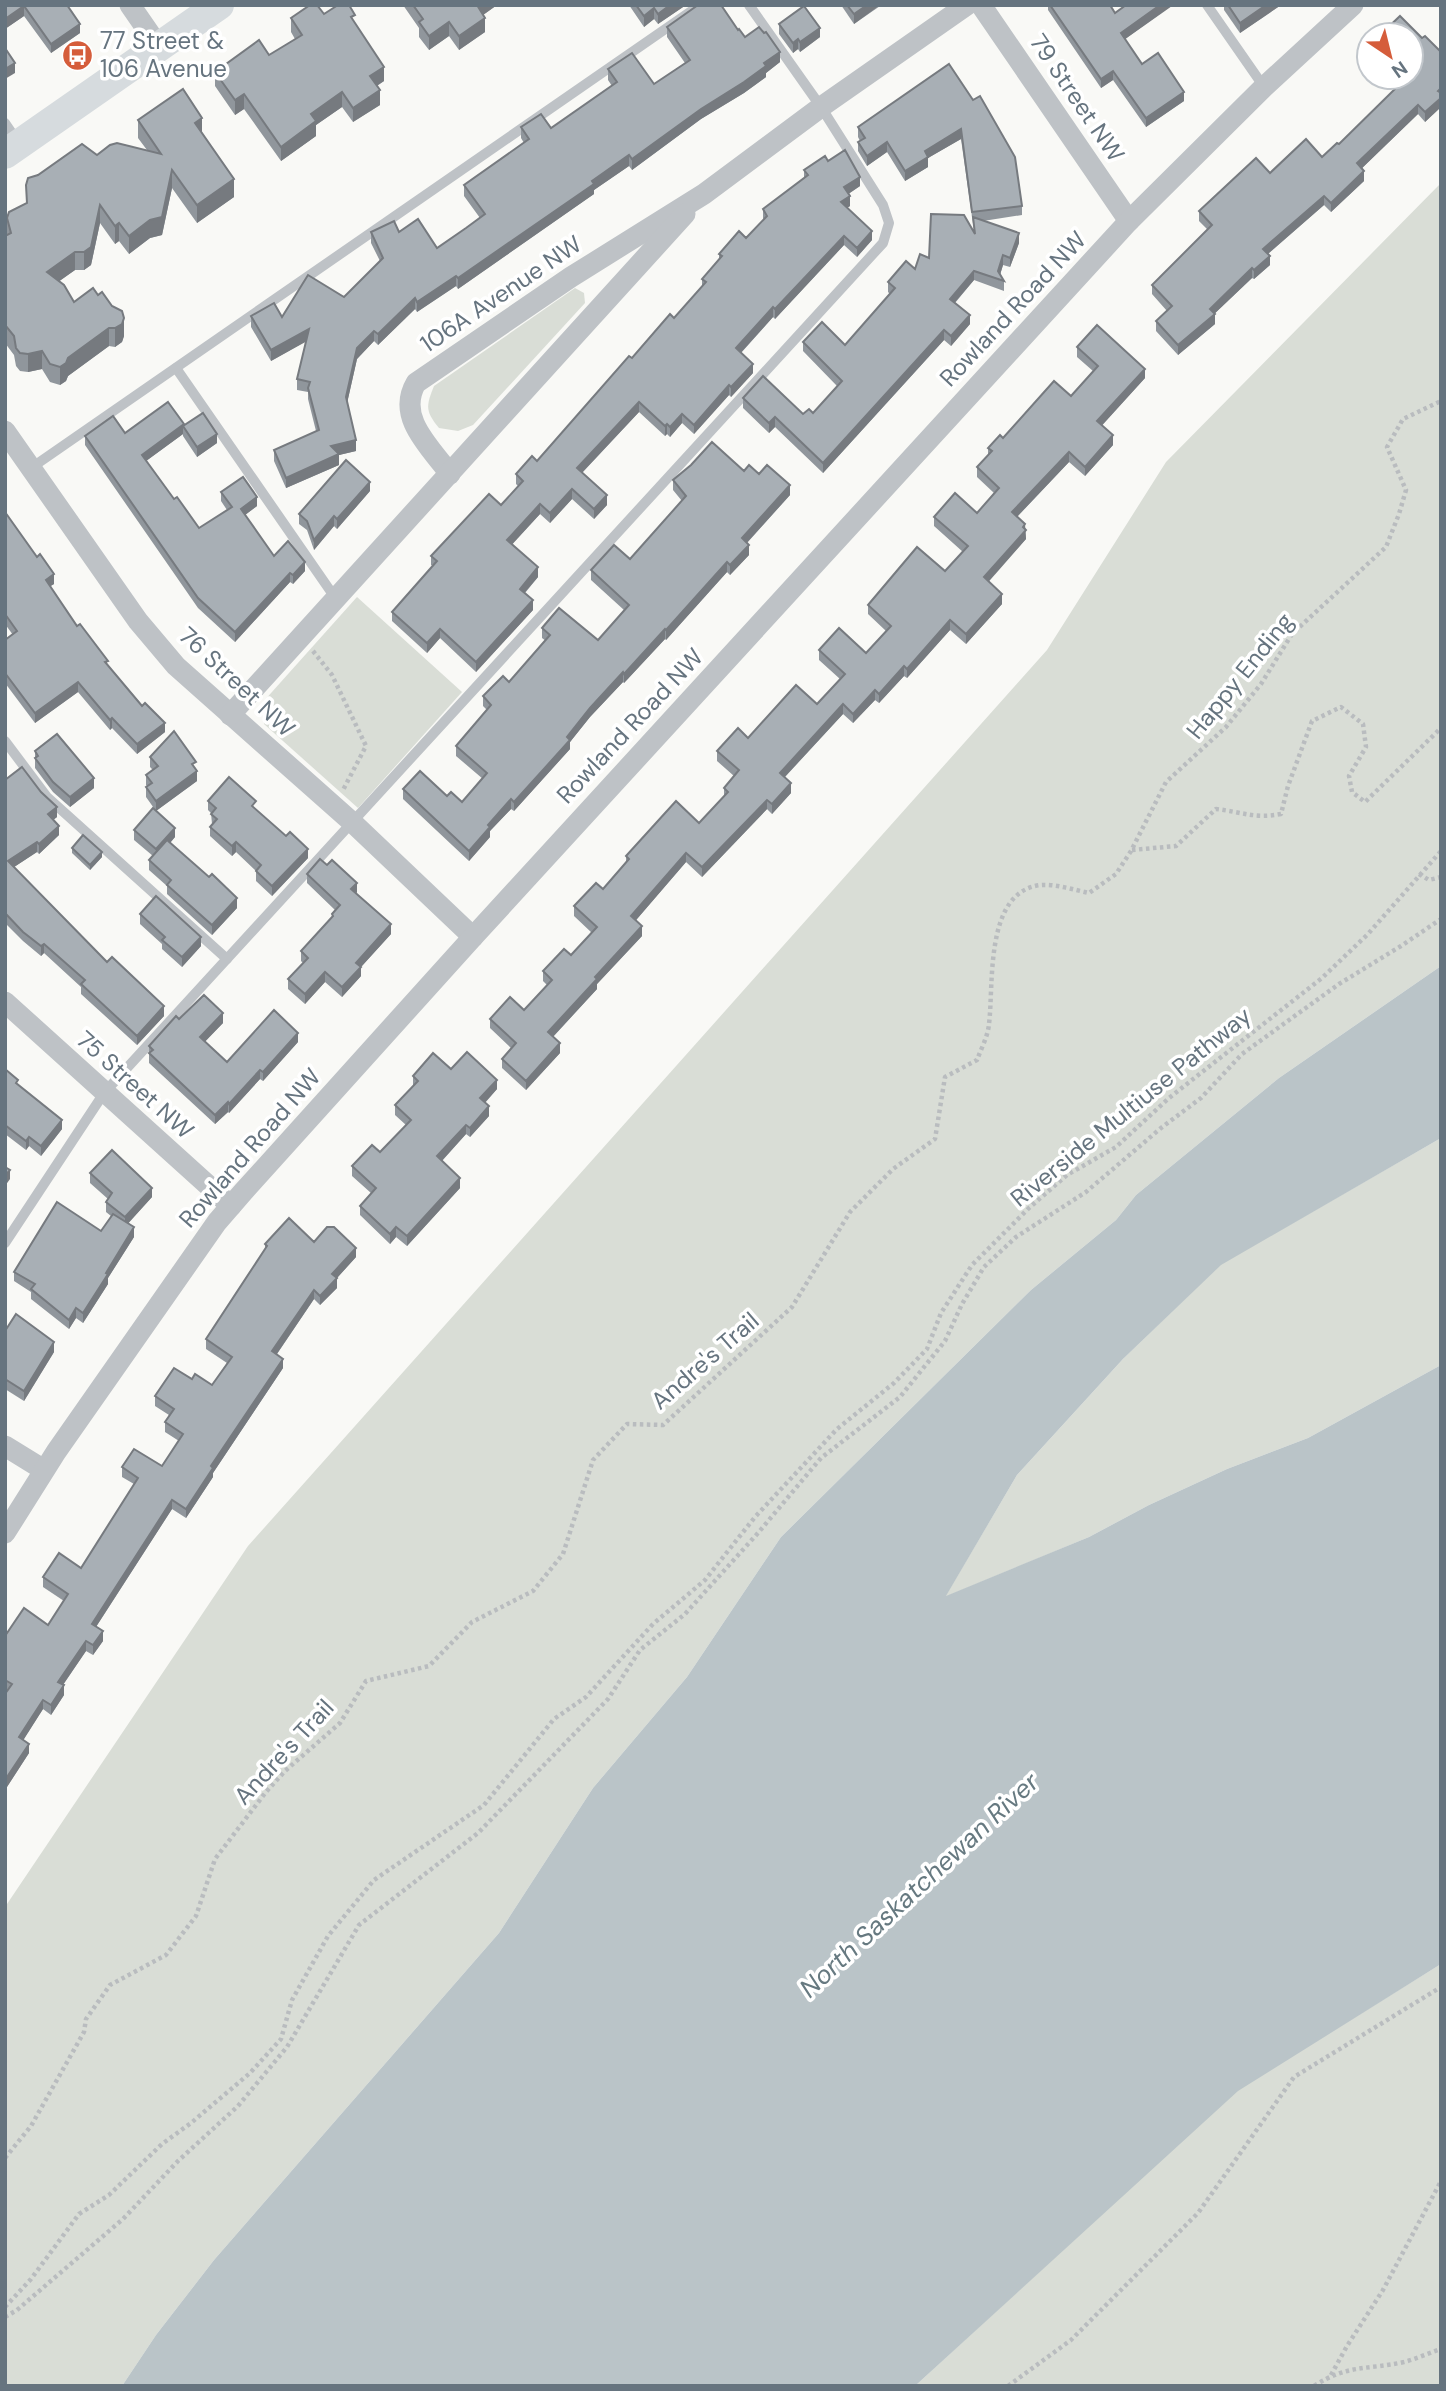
<svg xmlns="http://www.w3.org/2000/svg" width="1446" height="2391" font-family="'DM Sans',sans-serif">
	<style>
		.green { fill: #d9ddd6 }
		.water { fill: #bac4c8 }
		.lines { fill: none; stroke-linecap: round; stroke-linejoin: round }
		.path { stroke: #b9bcbf; stroke-width: 4.5; stroke-dasharray: 3.5 3.5; stroke-linecap: butt }
		.service { stroke: #bec2c6; stroke-width: 10 }
		.minor { stroke: #bec2c6; stroke-width: 21 }
		.secondary { stroke: #d6dbde; stroke-width: 30 }
		.wall { fill: #90969c }
		.shaded-wall { fill: #767a7f }
		.building { fill: #a8afb5; stroke: #767a7f; stroke-width: 2 }
		.labels { text-anchor: middle; stroke-width: 7; stroke-linejoin: round; paint-order: stroke }
		.poi-label { font-size: 24px; fill: #66747f; stroke: #fff; text-anchor: start }
		.street-label { font-size: 24px; fill: #66747f; stroke: #fff }
		.water-label { font-size: 26px; font-style: italic; fill: #667980; stroke: #fff }
	</style>
	<rect width="100%" height="100%" fill="#f9f9f6"/>
	<g class="green">
		<path d="M1441,183v783l-162,112 -143,117 -20,25 -85,70 -250,247 -94,140 -94,111 -94,145 -285,327 -58,75 -34,51h-117v-479l243,-361 799,-896 119,-188z"/>
		<path d="M575,288l9,5 1,10 -112,122 -15,6 -19,-3c-14,-17 -13,-22 -5,-42z"/>
		<path d="M357,597l105,95 -104,116 -94,-84 -1,-22z"/>
		<path d="M1441,1138v227l-133,73 -81,31 -78,36 -60,32 -144,60 72,-122 106,-116 98,-95z"/>
		<path d="M1441,1964v422h-526l322,-296z"/>
	</g>
	<path class="water" d="M1441,966v172l-220,127 -98,94 -106,116 -71,121 143,-59 60,-32 78,-36 81,-31 133,-73v599l-203,127 -323,295h-793l34,-51 58,-75 285,-327 94,-145 94,-111 94,-140 250,-247 85,-70 20,-25 143,-117z"/>
	<g class="lines">
		<g class="path">
			<path d="M313,651l19,24 34,71 -23,44"/>
			<path d="M1132,850l44,-4 40,-37c26,3 39,10 65,5l7,-28 24,-65 29,-14 22,17 3,23 -17,29 3,16 13,10 76,-74"/>
			<path d="M1419,874l10,6 12,-3"/>
			<path d="M5,2158l26,-32 53,-94 2,-13 24,-34 56,-30 30,-39 19,-57 51,-67 19,-21 55,-48 26,-42 63,-15 43,-44 61,-31 30,-37 30,-94 34,-36 36,1 129,-118 58,-95 43,-43 42,-30 10,-62 32,-17c4,-11 11,-24 12,-36 5,-40 -5,-133 52,-139 15,-1 34,5 48,8l27,-19 15,-23 35,-69 60,-55 35,-43 31,-50 94,-87 13,-33 7,-24 -19,-43 16,-28 38,-18"/>
			<path d="M5,2307l26,-28 48,-65 30,-19 53,-51 29,-21 59,-50 31,-34 11,-39 36,-64 46,-56 110,-75 70,-86 32,-22 67,-73 52,-44 50,-63 82,-88 57,-46 33,-34 14,-36 31,-48 57,-57 38,-33 49,-28 53,-49 153,-120 46,-44 73,-83"/>
			<path d="M5,2317l12,-7 106,-91 55,-58 60,-55 49,-59 72,-122 119,-92 130,-134 32,-49 45,-36 73,-81 63,-75 79,-61 45,-56 17,-37 22,-37 32,-30 70,-45 75,-64 40,-30 41,-44 97,-70 62,-38 40,-27"/>
			<path d="M1331,2375l16,-29 36,-56 58,-109"/>
			<path d="M1008,2386l63,-46 127,-127 96,-136 147,-90"/>
			<path d="M1314,2386c34,-22 54,-16 90,-24 12,-3 25,-9 37,-13"/>
		</g>
		<g class="service">
			<path d="M1207,5l57,82"/>
			<path d="M5,123l13,19"/>
			<path d="M176,368l160,231"/>
			<path d="M31,468l669,-463"/>
			<path d="M5,741l42,56 180,162"/>
			<path d="M5,1243l99,-150 779,-850 6,-20 -6,-18 -62,-98 -72,-102"/>
		</g>
		<g class="minor">
			<path d="M130,5l29,42"/>
			<path d="M981,5l148,216"/>
			<path d="M5,431l133,190 38,45 177,157 120,114"/>
			<path d="M450,474c-20,-27 -54,-57 -34,-91l155,-106 133,-83 117,-87 146,-102"/>
			<path d="M230,715l455,-501"/>
			<path d="M5,1002l226,204"/>
			<path d="M5,1446l39,24"/>
			<path d="M5,1533l51,-81 161,-230 26,-30 230,-255 656,-716 135,-134 89,-82"/>
		</g>
		<path class="secondary" d="M5,154l214,-149"/>
	</g>
	<g class="wall">
		<path d="M5,5h62l13,28 -29,20 -27,-37 -19,13z"/>
		<path d="M403,5h94l-14,10 2,17 -26,18 -10,-14 -20,14 -10,-13v-9z"/>
		<path d="M629,5h57l-28,19 -4,-5 -10,8z"/>
		<path d="M841,5h39v1l-26,18z"/>
		<path d="M1048,5h62l5,8 57,-8 -47,34 17,25 42,37 -38,26 -33,-47 -12,8 -53,-78z"/>
		<path d="M1224,5h57l-41,28 -16,-23z"/>
		<path d="M324,14l31,10 29,57 -7,5 3,19 -27,17 -11,-15 -26,18v11l-35,25 -37,-52 -9,6 -20,-29v-14l54,-17 26,-16 -4,-7v-14z"/>
		<path d="M779,24l41,13 -20,15 -2,-3 -5,4 -14,-19z"/>
		<path d="M667,27l71,3 7,7 35,25 -14,11v4l-22,16 -43,26 -69,51 -3,-4 -35,24v4l-136,95 -2,-3 -39,26 -2,-3 -37,36 -4,-4 -17,18 -10,44 9,48 -17,4v10l-53,23 -12,-27v-11l42,-19 -8,-32v-7l-11,-2v-11l9,-38 -35,20 -20,-34v-11l31,1 62,-20 36,-36 -9,-18v-11h28l38,16 43,-30 -16,-22v-11l60,-42 -3,-5v-11l30,1 61,-42 -4,-6v-11l46,15 31,-21 -18,-26z"/>
		<path d="M1422,38l19,14v55l-16,15 -7,-8 -56,54 2,13 -33,31 -7,-7 -56,49 2,11 -16,14 -2,-1 -38,36 1,10 -37,31 -22,-24v-10l11,-10 -15,-17v-9l56,-55 -9,-9v-10l71,-38 52,-16 17,-13 57,-55v-7l1,-2 -2,-3h16z"/>
		<path d="M949,64l73,142v9l-39,6 36,22 -9,24 -7,-2 -3,10 4,6v10l-30,-11 -19,23 15,21 -19,22 -7,-6 -121,133 -48,-46 -6,6 -26,-25v-10l60,16 10,-1 24,-27 -34,-35v-9l42,3 45,-51 -2,-2v-10l27,-13 14,-11 45,-27 -13,-92 -33,19v9l-23,14 -18,-29 -20,14 -9,-15v-9l2,-1 -2,-4v-10z"/>
		<path d="M138,120l64,13 32,64 -37,26 -25,-35 -10,47 -12,3 -21,16 -10,-13 -4,3 -15,-21 -9,42 -7,5h-9l-16,11 15,21 19,-14 31,48 -2,6 -7,5 -6,-1 -41,30 -2,5 -6,4 -10,-3 -8,-13 -14,3 -8,-1 -4,-5 -2,-11 -9,-12v-107l2,-1v-17l19,-15v-18l71,-30 50,-5 -9,-12z"/>
		<path d="M828,161l32,25 -12,8 2,12 -3,2 25,32 -15,17 -13,-12 -69,74 -2,-2 -32,36 12,20 -22,24 -2,-2 -35,39 -12,-11 -12,14 -3,-3 -2,2 -26,-24 -57,61 25,32 -13,14 -22,-20 -22,24 -10,-9 -28,30 26,33 -13,16 8,17 -57,62 -36,-34 -13,15 -35,-32v-9l41,-46 -2,-1v-9l70,-51 17,-19 -2,-2v-10l21,-13 95,-103 42,-40 28,-31v-8l17,-19v-6l27,-16 18,-18 -1,-2v-9l41,-31v-8z"/>
		<path d="M1077,347l68,31 -43,47 11,20 -28,31 -16,-14 -52,55 8,12 1,10 -38,42 14,23 -36,40 -16,-14 -43,48 -3,-2 -25,27 -4,-3 -22,23 -10,-9 -58,63 6,16 -19,21 -5,-5 -65,68 -16,-15 -50,58 6,16 -45,48v5l-44,48 7,16 -34,37 -24,-22v-9l9,-11 -21,-20v-9l34,-9 23,-25 -4,-4v-10l28,-16 21,-22 -18,-17v-10l29,-17 23,-26v-7l73,-33 25,-26v-9l10,-12 -17,-15v-10l31,-13 69,-34 23,-25 -21,-19v-10l47,3 20,-22 -18,-17v-9l77,-34 18,-19 -29,-26v-9l43,-4 17,-20 -17,-16v-10l11,-12v-7l83,-52 22,-25 -16,-14z"/>
		<path d="M184,426l33,17 -20,14 -14,-21v-2l-37,27 28,38 25,29 28,-18 -6,-9v-9l36,14 -12,9 29,41 31,15 -12,13 -3,-2 -55,60 -37,-34 -113,-163v-9l40,-3z"/>
		<path d="M744,471l15,3 31,21 -43,48 2,12 -19,20 -3,-3 -61,68 -1,-1 -41,44 -1,-1 -33,35 -20,25v7l-56,62 -3,-2 -21,22v6l-21,24 -66,-62v-10l44,7 15,6 21,-23 -27,-23v-10l31,-36 -4,-4v-10l26,-14 37,-41 -4,-3v-10l56,12 26,-30 -33,-30v-10l39,-11 52,-58 -9,-11v-10z"/>
		<path d="M370,491l-33,38 -3,-3 -20,24 -7,-20 -8,-6v-10z"/>
		<path d="M5,512l49,72 -4,2 27,40 31,39 57,67 -28,22 -25,-26 -2,2 -32,-38 -43,31 -30,-40v-43l8,-5 -8,-11z"/>
		<path d="M35,751l59,37 -24,19 -17,-15 -18,-24z"/>
		<path d="M150,757l46,13 1,11 -41,30 -10,-14v-10l1,-1 -1,-1v-10l7,-5 -3,-3z"/>
		<path d="M5,780l52,37 -4,3 6,15 -20,19 -2,-2 -23,15 93,95 57,54 -27,29 -56,-51v-7l-37,-34 -3,3 -18,-15 -18,-18z"/>
		<path d="M208,801l48,8 52,49 -36,38 -16,-15v-10l-20,-19 -4,4 -22,-20v-9l2,-3 -1,-11 -3,-3z"/>
		<path d="M134,830l41,7 -5,6 67,65 -25,27 -45,-41v-8l-18,-16v-10l4,-4 -19,-16z"/>
		<path d="M72,848l30,9 -12,13 -18,-17z"/>
		<path d="M307,874l50,18 -1,2 35,40 -30,33v9l-19,21 -17,-15 -20,22 -17,-15v-10l15,-16 -2,-2v-10l31,-33v-4l3,-4 -28,-27z"/>
		<path d="M140,914l61,32 -19,21 -20,-18v-5l-22,-20z"/>
		<path d="M179,1019l44,4 -19,19 23,20 71,-20 -35,39 -3,-2 -31,34 -1,-1 -13,12 -66,-61v-17z"/>
		<path d="M5,1069l13,16 44,44 -21,27 -12,-10 -3,4 -21,-16z"/>
		<path d="M451,1069l46,20 -12,14 4,13 -19,21 -4,-3 -24,27 18,27 -53,58 -11,-9 -6,7 -30,-29v-9l11,-13 -19,-17v-10l28,-14 26,-27 -11,-10v-10l18,-19v-10z"/>
		<path d="M90,1173l62,24 -24,26 6,14 -26,41v6l-25,39 -7,-5 -7,11 -38,-30v-7l-17,-11v-9l87,-41 10,-15 -5,-4v-10l2,-3 -18,-16z"/>
		<path d="M314,1242l42,15 -19,21v10l-17,17 -6,-6 -37,55 6,14 -70,105v4l-27,41 -14,-9 -76,118 7,14 -10,14 -7,-4 -23,34 1,10 -13,20 -8,-6 -20,31 6,13 -24,37v-96l2,-3 -2,-1v-54l43,-11 16,-24 -21,-14v-10l38,-9 53,-84 -12,-7v-10l40,-1 17,-25 -14,-9v-10l4,-7 -14,-9v-10l37,-17 20,6 15,-22 -21,-14v-10l59,-90v-5z"/>
		<path d="M5,1331l49,21 -30,49 -19,-12z"/>
	</g>
	<g class="shaded-wall">
		<path d="M477,5h20l-21,15z"/>
		<path d="M670,5h16l-28,19v-10z"/>
		<path d="M867,5h13l-26,19v-10z"/>
		<path d="M1160,5l12,1 -51,36v-9z"/>
		<path d="M1266,5h15l-41,28v-10z"/>
		<path d="M24,6v10l-19,13v-10z"/>
		<path d="M654,8v11l-10,8v-11z"/>
		<path d="M485,18v14l-26,18v-14z"/>
		<path d="M449,22v14l-20,14v-14z"/>
		<path d="M80,24v9l-29,20v-9z"/>
		<path d="M820,28v9l-20,15v-10z"/>
		<path d="M798,39v10l-5,4v-10z"/>
		<path d="M780,52v10l-14,11v4l-22,16 -43,26 -69,51v-11z"/>
		<path d="M15,63v10l-10,6v-10z"/>
		<path d="M384,67v14l-14,9v-14z"/>
		<path d="M1113,71v9l-12,8v-9z"/>
		<path d="M1441,88v19l-16,15v-10z"/>
		<path d="M380,90v15l-27,17v-14z"/>
		<path d="M342,92v15l-26,18v11l-35,25v-14l30,-33z"/>
		<path d="M1184,92v9l-38,26v-9z"/>
		<path d="M244,94v15l-9,6v-15z"/>
		<path d="M1418,105v9l-61,59v-10z"/>
		<path d="M202,118v18l-7,-13z"/>
		<path d="M961,129v10l-33,19v9l-23,14v-10l20,-20z"/>
		<path d="M887,142v10l-20,14v-10z"/>
		<path d="M629,155v11l-35,24v4l-136,95v-11z"/>
		<path d="M172,170v18l-10,47 -12,3 -21,16v-18z"/>
		<path d="M1364,171v10l-33,31v-9z"/>
		<path d="M860,177v9l-16,11v-10z"/>
		<path d="M234,179v18l-37,26v-18z"/>
		<path d="M850,196v10l-9,6v-10z"/>
		<path d="M1324,196v9l-61,53v-9z"/>
		<path d="M100,205v18l-9,42 -7,5v-18z"/>
		<path d="M119,223v18l-4,3v-18z"/>
		<path d="M872,231v9l-15,17v-9z"/>
		<path d="M1019,233v10l-9,24v-9z"/>
		<path d="M844,236v9l-69,74v-10z"/>
		<path d="M75,252v18l-28,20v-18z"/>
		<path d="M1003,255v10l-5,16v-10z"/>
		<path d="M1270,256v9l-16,14v-9z"/>
		<path d="M1252,268v10l-42,40v-9z"/>
		<path d="M974,271v9l-24,28v-9z"/>
		<path d="M456,276v10l-39,26v-10z"/>
		<path d="M415,298v11l-37,36v-11z"/>
		<path d="M773,307v10l-37,41v-10z"/>
		<path d="M1215,314v10l-37,31v-10z"/>
		<path d="M970,315v9l-19,22v-10z"/>
		<path d="M124,318v18l-2,6 -7,5v-19z"/>
		<path d="M109,328v18l-41,30 -2,5 -6,4v-18l8,-9z"/>
		<path d="M309,329v11l-38,21v-11z"/>
		<path d="M944,330v10l-121,133v-10z"/>
		<path d="M374,331v10l-17,18 -11,49v-11l11,-49z"/>
		<path d="M42,351v18l-14,3v-18z"/>
		<path d="M753,364v9l-22,24v-10z"/>
		<path d="M1145,369v9l-48,53v-10z"/>
		<path d="M729,385v10l-35,39v-9z"/>
		<path d="M639,402v10l-62,66v-10z"/>
		<path d="M682,414v9l-12,14v-10z"/>
		<path d="M775,417v10l-6,6v-10z"/>
		<path d="M184,424v4l-1,-2v8l-41,30v-9z"/>
		<path d="M667,424v10l-2,2v-10z"/>
		<path d="M217,434v9l-20,14v-10z"/>
		<path d="M1113,435v10l-28,31v-9z"/>
		<path d="M356,440v11l-17,4v10l-53,23v-10l45,-32z"/>
		<path d="M1069,452v10l-57,60v-10z"/>
		<path d="M370,482v9l-33,38v-10z"/>
		<path d="M790,485v10l-48,53v-10z"/>
		<path d="M572,489v10l-22,24v-10z"/>
		<path d="M607,495v10l-13,14v-10z"/>
		<path d="M257,497v9l-16,12v-9z"/>
		<path d="M540,504v10l-33,36v-10z"/>
		<path d="M334,516v10l-20,24v-10z"/>
		<path d="M1025,524l1,15 -42,48v-10z"/>
		<path d="M749,545v10l-19,20v-10z"/>
		<path d="M305,562v9l-12,13v-9z"/>
		<path d="M727,562v10l-61,68v-10z"/>
		<path d="M538,567v10l-18,21v-9z"/>
		<path d="M290,573v9l-55,60v-10z"/>
		<path d="M54,574v10l-8,5v-9z"/>
		<path d="M1002,594v10l-36,40v-10z"/>
		<path d="M533,600v10l-57,62v-10z"/>
		<path d="M950,620v10l-43,48v-9z"/>
		<path d="M440,629v9l-13,15v-10z"/>
		<path d="M665,629v10l-41,44v-9z"/>
		<path d="M904,666v10l-25,27v-9z"/>
		<path d="M623,672v10l-33,35 -20,25v7l-56,62v-9l76,-94z"/>
		<path d="M78,682v10l-43,31v-10z"/>
		<path d="M875,690v10l-22,23v-9z"/>
		<path d="M843,704v10l-63,68v-9z"/>
		<path d="M112,718v10l-2,2v-10z"/>
		<path d="M165,723v9l-28,22v-10z"/>
		<path d="M197,771v10l-41,30v-10z"/>
		<path d="M94,778v10l-24,19v-10z"/>
		<path d="M791,783v10l-19,21v-10z"/>
		<path d="M511,799v10l-21,22v6l-21,24v-10l19,-26z"/>
		<path d="M767,800v9l-65,68v-10z"/>
		<path d="M57,807v10l-9,7v-10z"/>
		<path d="M59,826v9l-20,19v-10z"/>
		<path d="M175,828v9l-19,22v-10z"/>
		<path d="M37,842v10l-29,19v-10z"/>
		<path d="M236,842v10l-4,4v-10z"/>
		<path d="M308,849v9l-36,38v-10z"/>
		<path d="M102,852v5l-12,13v-5z"/>
		<path d="M686,853v9l-55,64v-10z"/>
		<path d="M357,883v9l-6,7v-10z"/>
		<path d="M237,898v10l-25,27v-10z"/>
		<path d="M391,924v10l-30,33v9l-19,21v-10l14,-24z"/>
		<path d="M642,926v10l-45,48v5l-49,53v-10l47,-55z"/>
		<path d="M201,937v9l-19,21v-10z"/>
		<path d="M44,944v9l-3,3v-10z"/>
		<path d="M325,972v10l-20,22v-10z"/>
		<path d="M164,1006v10l-27,29v-9z"/>
		<path d="M223,1013v10l-23,24v-10z"/>
		<path d="M298,1033v9l-35,39v-9z"/>
		<path d="M560,1043v10l-34,37v-9z"/>
		<path d="M260,1070v9l-31,34v-9z"/>
		<path d="M497,1080v9l-17,19v-10z"/>
		<path d="M228,1102v10l-13,12v-9z"/>
		<path d="M489,1106v10l-19,21v-9z"/>
		<path d="M62,1120v9l-21,27v-10z"/>
		<path d="M466,1125v9l-29,32v-10z"/>
		<path d="M29,1137v9l-3,4v-9z"/>
		<path d="M10,1170v9l-5,7v-10z"/>
		<path d="M460,1178v10l-53,58v-10z"/>
		<path d="M152,1188v9l-27,30v-10z"/>
		<path d="M134,1227v10l-26,41v6l-25,39v-10l23,-40z"/>
		<path d="M396,1227v10l-6,7v-10z"/>
		<path d="M356,1248v9l-19,21v10l-17,17v-9l12,-22z"/>
		<path d="M314,1290v9l-42,62v-10z"/>
		<path d="M76,1308v10l-7,11v-9z"/>
		<path d="M54,1342v10l-30,49v-10z"/>
		<path d="M283,1359v9l-70,105v4l-27,41v-9l25,-43z"/>
		<path d="M172,1500v9l-80,124v-9z"/>
		<path d="M103,1631v10l-10,14v-10z"/>
		<path d="M86,1641v10l-28,41v-10z"/>
		<path d="M64,1685v10l-13,20v-10z"/>
		<path d="M43,1700v9l-24,38v-10z"/>
		<path d="M29,1744v9l-24,37v-10z"/>
	</g>
	<g class="building">
		<path d="M5,5h62l13,19 -29,20 -27,-38 -19,13z"/>
		<path d="M310,5h7l7,9 14,-9h11l6,10 -4,2 33,50 -14,9 10,14 -27,18 -11,-16 -31,22 5,7 -35,26 -37,-53 -9,6 -20,-28 44,-32 10,15 33,-20 -11,-17z"/>
		<path d="M413,5h64l8,13 -26,18 -10,-14 -20,14 -10,-14 4,-3z"/>
		<path d="M636,5h34l-12,9 -4,-6 -10,8z"/>
		<path d="M698,5h23l17,25 1,-1 6,8 14,-10 5,6 2,-1 14,20 -16,11 2,3 -22,16 -43,27 -69,50 -3,-4 -37,26 2,3 -136,94 -2,-2 -39,26 -2,-4 -37,36 -4,-3 -17,17 -11,49 10,43 -25,6 8,8 -53,24 -12,-28 45,-20 -11,-42 2,-6 -13,-3 12,-50 -38,21 -20,-34 23,-13 8,14 26,-42 36,22 39,-39 -12,-26 23,-11 5,11 19,-13 19,29 29,-20 19,-14 -21,-29 65,-46 -8,-12 20,-13 10,14 66,-46 -9,-13 24,-16 22,31 36,-24 -23,-33z"/>
		<path d="M847,5h20l-13,9z"/>
		<path d="M1050,5h60l5,8 11,-8h34l-39,28 21,31 16,-11 26,39 -38,26 -33,-47 -12,8z"/>
		<path d="M1228,5h38l-26,18z"/>
		<path d="M804,6l16,22 -20,14 -2,-3 -5,4 -14,-19z"/>
		<path d="M1400,16l22,22 3,-2 16,16v36l-3,3 3,2v5l-16,14 -7,-7 -61,58 7,8 -33,32 -7,-7 -61,53 7,7 -16,14 -2,-2 -42,41 5,5 -37,31 -22,-24 16,-15 -20,-21 60,-60 -13,-14 57,-53 14,15 36,-34 16,18 15,-14 2,1 60,-59 -3,-3 4,-5h11v-42h-31z"/>
		<path d="M5,48l10,15 -10,6z"/>
		<path d="M949,64l24,36 7,-4 35,61 7,49 -50,6 -11,-83 -36,22 3,6 -23,14 -18,-29 -20,14 -9,-14 7,-4 -7,-11z"/>
		<path d="M183,89l19,29 -7,5 39,56 -37,26 -25,-35 -10,47 -12,3 -21,16 -10,-13 -4,3 -15,-21 -9,42 -7,5h-9l-28,20 17,13 10,17 19,-14 5,7 4,-3 10,14 10,5 2,7 -2,6 -7,4h-6l-41,30 -2,5 -6,4 -10,-3 -8,-13 -14,3 -8,-1 -4,-5 -2,-12 -9,-11v-89l6,-3 -4,-15 2,-6 18,-9 -1,-18 2,-7 10,-3 44,-31 15,11 13,-10 7,-2 44,11 -23,-34z"/>
		<path d="M845,150l15,27 -16,10 6,9 -9,6 31,29 -15,17 -13,-12 -69,73 -2,-2 -37,41 17,16 -22,23 -2,-2 -35,40 -12,-11 -12,13 -3,-3 -2,2 -26,-24 -62,66 30,27 -13,14 -22,-20 -22,24 -10,-9 -33,36 31,27 -18,22 13,11 -57,62 -36,-33 -13,14 -35,-31 45,-51 -6,-5 58,-62 12,11 22,-24 -7,-7 16,-18 5,5 92,-105 3,2 38,-44 4,4 32,-36 -4,-3 20,-23 -3,-2 20,-23 7,7 21,-22 -4,-7 45,-34 -4,-5 21,-14 3,5z"/>
		<path d="M931,214l33,1 11,19 -2,-17 46,16 -9,25 -7,-3 -5,16 6,10 -30,-10 -24,28 20,16 -19,21 -7,-6 -121,133 -48,-46 -6,6 -26,-25 20,-22 40,38 6,-5 4,4 29,-32 -39,-39 19,-20 23,23 50,-57 -7,-6 18,-21 9,8 5,-15 9,4z"/>
		<path d="M1097,325l48,44 -48,52 16,14 -28,32 -16,-15 -57,60 13,12 -2,3 3,3 -42,47 18,17 -36,40 -16,-14 -43,49 -3,-3 -25,28 -4,-4 -22,24 -10,-10 -63,69 11,10 -19,21 -5,-4 -65,67 -16,-14 -55,63 11,10 -47,51 2,2 -49,53 12,11 -34,38 -24,-22 14,-16 -26,-24 20,-22 14,13 28,-30 -9,-9 21,-22 7,6 26,-28 -23,-21 22,-23 7,6 26,-30 -3,-3 50,-55 23,22 29,-31 -4,-4 15,-18 -22,-19 21,-23 10,10 48,-53 21,19 28,-30 -26,-24 20,-22 27,25 25,-27 -23,-21 49,-58 28,24 23,-25 -34,-29 21,-24 22,20 22,-25 -22,-21 15,-16 -4,-3 12,-13 3,3 51,-57 17,15 27,-30 -21,-19z"/>
		<path d="M168,402l16,22 -42,31 32,44 3,-2 22,31 33,-21 -11,-15 22,-15 14,20 -16,12 33,47 14,-15 17,21 -12,13 -3,-2 -55,59 -37,-34 -113,-162 28,-20 12,17z"/>
		<path d="M203,413l14,21 -20,13 -14,-21z"/>
		<path d="M712,442l32,29 5,-6 10,9 8,-9 23,20 -48,53 7,7 -19,20 -3,-3 -61,68 -1,-1 -41,45 -1,-2 -33,36 -23,29 3,3 -56,62 -3,-3 -23,26 2,2 -21,24 -66,-62 17,-18 27,25 4,-4 11,10 25,-29 -31,-27 35,-41 -8,-9 20,-20 6,6 41,-47 -8,-7 17,-20 39,32 31,-35 -38,-35 23,-25 16,14 56,-63 -13,-16 18,-15z"/>
		<path d="M346,460l24,22 -33,37 -3,-3 -20,24 -7,-19 -8,-7z"/>
		<path d="M5,512l32,45 3,-3 14,20 -8,6 31,46 3,-2 28,37 -3,1 37,44 3,-3 20,20 -28,21 -25,-26 -2,2 -32,-38 -43,31 -30,-40v-33l12,-9 -12,-17z"/>
		<path d="M174,731l22,31 -4,2 5,7 -41,30 -10,-14 6,-4 -6,-8 12,-9 -8,-9z"/>
		<path d="M57,734l37,44 -24,19 -17,-15 -18,-24 3,-2 -3,-5z"/>
		<path d="M22,767l19,25 16,15 -9,7 11,12 -20,18 -2,-2 -29,19 99,101 5,-5 52,49 -27,30 -56,-52 4,-4 -41,-36 -3,2 -18,-14 -18,-19v-133z"/>
		<path d="M229,777l27,24 -4,5 34,30 4,-4 18,17 -36,37 -16,-15 5,-6 -25,-23 -4,4 -22,-19 7,-8 -6,-5 5,-6 -8,-7z"/>
		<path d="M153,808l22,20 -19,21 -22,-19z"/>
		<path d="M83,835l19,17 -12,13 -18,-17z"/>
		<path d="M167,840l42,37 3,-3 25,24 -25,27 -45,-40 4,-5 -22,-20z"/>
		<path d="M320,859l7,6 5,-5 25,23 -6,6 40,35 -35,39 5,4 -19,20 -17,-15 -20,22 -17,-15 20,-21 -7,-7 32,-35 -1,-2 8,-9 -33,-31z"/>
		<path d="M156,896l45,41 -19,20 -20,-17 3,-3 -25,-23z"/>
		<path d="M204,995l19,18 -23,24 27,25 47,-52 24,23 -35,39 -3,-2 -31,34 -1,-2 -13,13 -66,-62 4,-3 -4,-4 27,-30 3,3z"/>
		<path d="M467,1052l30,28 -17,18 9,8 -19,22 -4,-3 -29,31 23,22 -53,58 -11,-9 -6,7 -30,-28 16,-18 -24,-22 20,-21 8,7 31,-32 -16,-15 23,-24 -5,-5 20,-23 18,16z"/>
		<path d="M5,1069l13,11 -2,3 46,37 -21,26 -12,-9 -3,4 -21,-16z"/>
		<path d="M112,1150l40,38 -27,29 -19,-15 6,-9 -22,-20z"/>
		<path d="M5,1167l5,3 -5,6z"/>
		<path d="M57,1202l44,29 12,-17 21,13 -28,46 2,1 -25,39 -7,-5 -7,12 -38,-31 4,-5 -21,-12z"/>
		<path d="M289,1218l25,24 13,-15h7l22,21 -24,26 5,4 -17,18 -6,-6 -42,61 11,8 -72,107 2,2 -27,41 -14,-9 -80,124 11,7 -10,14 -7,-4 -28,41 6,3 -13,20 -8,-5 -24,37 10,7 -24,36v-86l7,-10 -7,-4v-44l19,-28 24,17 20,-31 -25,-17 16,-24 22,15 57,-90 -16,-11 12,-18 28,17 21,-32 -18,-12 9,-13 -19,-13 19,-28 18,11 3,-5 17,11 20,-28 -26,-18 61,-93 -2,-2z"/>
		<path d="M16,1314l38,28 -30,49 -19,-12v-48z"/>
	</g>
	<defs>
		<symbol id="bus-disc" viewBox="-11 -11 22 22"><circle r="9.5" fill="#d55d3b" stroke="#fff"/><path d="M-5-6H5V4H4V6H2V4H-2V6H-4V4H-5ZM-3.5-4V0h7V-4ZM-3.5 1.2v1.5H-2V1.2ZM2 1.2v1.5H3.5V1.2Z" fill="#fff"/></symbol>
	</defs>
	<g fill-rule="evenodd">
		<use href="#bus-disc" x="60" y="38" width="35" height="35"/>
	</g>
	<g class="labels">
		<g class="poi-label">
			<text x="100" y="49">77 Street &amp;<tspan x="100" dy="28">106 Avenue</tspan></text>
		</g>
		<g class="street-label">
			<text transform="translate(1077 98) rotate(56)" y="8">79 Street NW</text>
			<text transform="translate(501 294) rotate(-34)" y="8">106A Avenue NW</text>
			<text transform="translate(1013 309) rotate(-47)" y="8">Rowland Road NW</text>
			<text transform="translate(1240 676) rotate(-51)" y="8">Happy Ending</text>
			<text transform="translate(237 682) rotate(43)" y="8">76 Street NW</text>
			<text transform="translate(630 726) rotate(-47)" y="8">Rowland Road NW</text>
			<text transform="translate(135 1085) rotate(42)" y="8">75 Street NW</text>
			<text transform="translate(1131 1107) rotate(-39)" y="8">Riverside Multiuse Pathway</text>
			<text transform="translate(250 1148) rotate(-49)" y="8">Rowland Road NW</text>
			<text transform="translate(705 1361) rotate(-41)" y="8">Andre's Trail</text>
			<text transform="translate(284 1752) rotate(-47)" y="8">Andre's Trail</text>
		</g>
		<g class="water-label">
			<text transform="translate(919 1885) rotate(-43)" y="9">North Saskatchewan River</text>
		</g>
	</g>
	<rect width="1446" height="2391" fill="none" stroke="#66747f" stroke-width="14"/>
	<g transform="translate(1390 56) rotate(145)"><circle r="33" fill="#ffffff" stroke="#c2c7cc" stroke-width="2"/>
	<path d="M0-5L12 26L0 18L-12 26Z" fill="#d55d3b"/>
	<text y="-10" font-size="19" font-weight="bold" text-anchor="middle" fill="#66747f">N</text>
	</g>
</svg>
